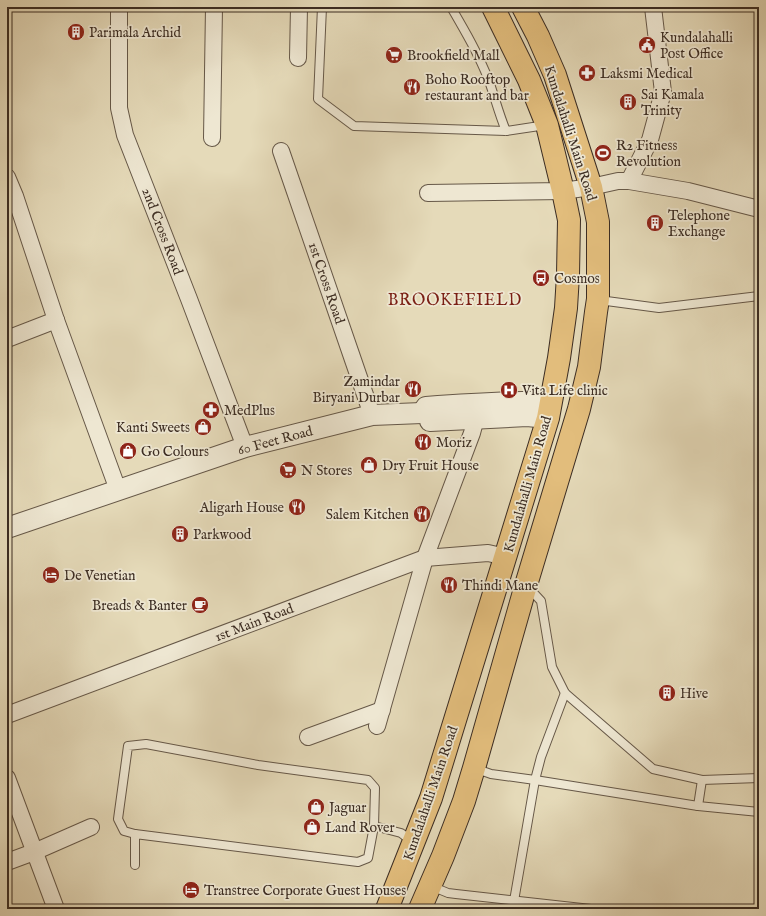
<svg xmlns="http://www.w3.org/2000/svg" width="766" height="916" font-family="'IM FELL English',serif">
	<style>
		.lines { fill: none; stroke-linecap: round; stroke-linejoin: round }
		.service-casing { stroke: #665848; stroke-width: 10 }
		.minor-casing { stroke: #665848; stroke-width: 18 }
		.tertiary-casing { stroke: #665848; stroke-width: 22 }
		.primary-casing { stroke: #3c2d23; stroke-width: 24 }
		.service { stroke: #eee7d2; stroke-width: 8 }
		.minor { stroke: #eee7d2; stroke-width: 16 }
		.tertiary { stroke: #eee7d2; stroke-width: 20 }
		.primary { stroke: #e2bd7c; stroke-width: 22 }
		.labels { text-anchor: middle; stroke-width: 3.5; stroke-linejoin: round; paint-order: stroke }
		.poi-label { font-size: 14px; fill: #3c2d23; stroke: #eee7d2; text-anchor: start }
		.street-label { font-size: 14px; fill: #3c2d23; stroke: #eee7d2 }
		.quarter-label { font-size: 16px; letter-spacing: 1px; fill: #7a1f14; stroke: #eee7d2 }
	</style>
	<rect width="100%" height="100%" fill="#e5dab9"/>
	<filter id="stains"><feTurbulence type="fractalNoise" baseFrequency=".005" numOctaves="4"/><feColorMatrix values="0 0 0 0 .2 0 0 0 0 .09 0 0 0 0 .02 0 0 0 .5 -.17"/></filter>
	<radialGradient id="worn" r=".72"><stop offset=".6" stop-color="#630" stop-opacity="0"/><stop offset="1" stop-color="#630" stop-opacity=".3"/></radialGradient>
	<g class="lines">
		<defs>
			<g id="service">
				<path d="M322,7l-4,92 36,27 152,5 40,-6"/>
				<path d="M451,7c14,24 28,48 38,74 6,17 10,33 17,50"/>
				<path d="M599,300l60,8 100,-12"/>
				<path d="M528,587l13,14 11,66 13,26 88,76 49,11 57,-2"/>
				<path d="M474,768l17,6 44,6 163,26 61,6"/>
				<path d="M698,806l4,-26"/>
				<path d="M135,834l-11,-3 -6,-12 10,-73 18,-2 112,21 110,15 7,8 -1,38 27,7 12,9"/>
				<path d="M135,865v-31l223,28 10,-4 6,-32"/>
				<path d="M431,886l17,7 8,1 135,15"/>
				<path d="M514,901l21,-121 6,-23 24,-64"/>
			</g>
			<g id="minor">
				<path d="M119,7v101l6,27 64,164 56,148"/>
				<path d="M298,58l1,-51"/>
				<path d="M212,138l2,-131"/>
				<path d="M281,151l91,264"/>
				<path d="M7,177l8,19 41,124 62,170"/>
				<path d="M629,181l21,-41 13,-48 -10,-85"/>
				<path d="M428,193l135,-2 28,-4 27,-6h11l59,10 71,18"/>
				<path d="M7,339l49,-19"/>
				<path d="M7,715l418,-157 63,-5 18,4"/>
				<path d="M377,726l48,-168 47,-125 4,-15v-11"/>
				<path d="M308,737l74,-27"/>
				<path d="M7,778l49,131"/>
				<path d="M7,862l27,-10 57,-25"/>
			</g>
			<g id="tertiary">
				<path d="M422,413l4,-6c41,-3 83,-6 124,-5"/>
				<path d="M430,421l97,-5 21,2"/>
				<path d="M7,528l238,-81 127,-32 50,-2"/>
			</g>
			<g id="primary">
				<path d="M387,909l44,-111 117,-380 11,-60 7,-50 2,-33 1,-55 -6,-29 -16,-66 -18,-45 -36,-73"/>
				<path d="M420,909l23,-53 21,-55 10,-33 52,-183 53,-176 10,-42 7,-55 2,-13v-77l-7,-35 -36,-112 -17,-39 -15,-29"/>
			</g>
		</defs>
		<use href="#service" class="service-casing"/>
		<use href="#minor" class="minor-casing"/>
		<use href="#tertiary" class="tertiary-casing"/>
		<use href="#primary" class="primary-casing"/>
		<use href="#service" class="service"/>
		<use href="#minor" class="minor"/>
		<use href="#tertiary" class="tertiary"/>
		<use href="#primary" class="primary"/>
	</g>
	<defs>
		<symbol id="building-disc" viewBox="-11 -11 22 22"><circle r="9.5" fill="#8f2418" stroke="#eee7d2"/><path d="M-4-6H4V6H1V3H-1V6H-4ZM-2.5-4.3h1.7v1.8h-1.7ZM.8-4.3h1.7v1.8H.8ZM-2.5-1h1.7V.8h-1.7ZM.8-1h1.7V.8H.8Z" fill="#fff"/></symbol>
		<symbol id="civic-disc" viewBox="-11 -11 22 22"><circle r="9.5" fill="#8f2418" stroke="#eee7d2"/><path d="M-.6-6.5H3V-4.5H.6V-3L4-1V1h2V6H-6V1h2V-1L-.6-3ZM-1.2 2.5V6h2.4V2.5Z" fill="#fff"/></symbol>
		<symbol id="supermarket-disc" viewBox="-11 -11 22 22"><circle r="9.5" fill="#8f2418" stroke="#eee7d2"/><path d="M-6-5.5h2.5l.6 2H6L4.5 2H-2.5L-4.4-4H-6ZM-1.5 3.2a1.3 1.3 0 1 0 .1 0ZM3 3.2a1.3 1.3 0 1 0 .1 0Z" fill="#fff"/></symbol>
		<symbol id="pharmacy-disc" viewBox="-11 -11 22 22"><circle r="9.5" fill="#8f2418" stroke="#eee7d2"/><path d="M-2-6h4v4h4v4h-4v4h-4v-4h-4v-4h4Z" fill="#fff"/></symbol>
		<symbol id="restaurant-disc" viewBox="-11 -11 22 22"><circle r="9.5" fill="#8f2418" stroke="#eee7d2"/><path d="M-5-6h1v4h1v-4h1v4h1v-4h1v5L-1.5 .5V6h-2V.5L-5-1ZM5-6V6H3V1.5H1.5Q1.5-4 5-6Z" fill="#fff"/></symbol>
		<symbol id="stadium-disc" viewBox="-11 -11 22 22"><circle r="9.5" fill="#8f2418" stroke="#eee7d2"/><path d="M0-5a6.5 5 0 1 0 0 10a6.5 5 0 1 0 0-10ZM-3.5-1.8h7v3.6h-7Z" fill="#fff"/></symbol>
		<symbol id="bus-disc" viewBox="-11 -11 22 22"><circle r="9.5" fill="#8f2418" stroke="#eee7d2"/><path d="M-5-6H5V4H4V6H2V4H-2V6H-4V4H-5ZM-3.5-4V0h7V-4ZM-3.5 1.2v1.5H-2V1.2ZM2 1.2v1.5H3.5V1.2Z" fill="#fff"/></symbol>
		<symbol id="hospital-disc" viewBox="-11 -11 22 22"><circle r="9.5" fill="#8f2418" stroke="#eee7d2"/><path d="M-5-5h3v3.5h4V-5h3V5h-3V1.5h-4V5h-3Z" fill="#fff"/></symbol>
		<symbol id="shop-disc" viewBox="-11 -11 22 22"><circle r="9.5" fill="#8f2418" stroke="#eee7d2"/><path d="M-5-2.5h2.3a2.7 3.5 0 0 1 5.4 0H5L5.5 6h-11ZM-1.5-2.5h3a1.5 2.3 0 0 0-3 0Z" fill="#fff"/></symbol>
		<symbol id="hotel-disc" viewBox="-11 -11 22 22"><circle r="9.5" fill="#8f2418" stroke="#eee7d2"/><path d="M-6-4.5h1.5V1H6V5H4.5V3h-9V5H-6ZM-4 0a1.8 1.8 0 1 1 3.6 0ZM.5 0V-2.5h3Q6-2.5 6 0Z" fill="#fff"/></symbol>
		<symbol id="cafe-disc" viewBox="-11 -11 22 22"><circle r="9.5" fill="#8f2418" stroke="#eee7d2"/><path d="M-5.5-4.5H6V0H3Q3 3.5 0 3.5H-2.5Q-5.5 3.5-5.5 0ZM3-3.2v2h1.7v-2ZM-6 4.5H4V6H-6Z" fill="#fff"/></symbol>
	</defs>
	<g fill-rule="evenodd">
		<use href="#building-disc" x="66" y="22" width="20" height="20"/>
		<use href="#civic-disc" x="637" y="35" width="20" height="20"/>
		<use href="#supermarket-disc" x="384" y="45" width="20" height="20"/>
		<use href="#pharmacy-disc" x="577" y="63" width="20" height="20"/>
		<use href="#restaurant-disc" x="402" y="77" width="20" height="20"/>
		<use href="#building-disc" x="618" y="92" width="20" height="20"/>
		<use href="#stadium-disc" x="593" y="143" width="20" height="20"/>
		<use href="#building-disc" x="645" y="213" width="20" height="20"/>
		<use href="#bus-disc" x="531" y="268" width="20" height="20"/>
		<use href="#restaurant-disc" x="403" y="379" width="20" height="20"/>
		<use href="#hospital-disc" x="499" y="380" width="20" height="20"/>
		<use href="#pharmacy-disc" x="201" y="400" width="20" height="20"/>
		<use href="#shop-disc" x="193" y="417" width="20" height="20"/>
		<use href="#restaurant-disc" x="413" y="432" width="20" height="20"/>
		<use href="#shop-disc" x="118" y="441" width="20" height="20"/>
		<use href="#shop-disc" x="359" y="455" width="20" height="20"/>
		<use href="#supermarket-disc" x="278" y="460" width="20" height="20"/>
		<use href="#restaurant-disc" x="287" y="497" width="20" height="20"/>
		<use href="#restaurant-disc" x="412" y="504" width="20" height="20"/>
		<use href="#building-disc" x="170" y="524" width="20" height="20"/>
		<use href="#hotel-disc" x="41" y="565" width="20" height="20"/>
		<use href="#restaurant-disc" x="439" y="575" width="20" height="20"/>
		<use href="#cafe-disc" x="190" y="595" width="20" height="20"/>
		<use href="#building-disc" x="657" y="683" width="20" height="20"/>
		<use href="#shop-disc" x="306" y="797" width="20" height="20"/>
		<use href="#shop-disc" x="302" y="817" width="20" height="20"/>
		<use href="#hotel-disc" x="181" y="880" width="20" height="20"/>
	</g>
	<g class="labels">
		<g class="poi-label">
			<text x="89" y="37">Parimala Archid</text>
			<text x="660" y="42">Kundalahalli<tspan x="660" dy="16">Post Office</tspan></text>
			<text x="407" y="60">Brookfield Mall</text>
			<text x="600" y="78">Laksmi Medical</text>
			<text x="425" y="84">Boho Rooftop<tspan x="425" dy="16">restaurant and bar</tspan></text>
			<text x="641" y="99">Sai Kamala<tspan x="641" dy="16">Trinity</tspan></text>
			<text x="616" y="150">R2 Fitness<tspan x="616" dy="16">Revolution</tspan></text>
			<text x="668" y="220">Telephone<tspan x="668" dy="16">Exchange</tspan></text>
			<text x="554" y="283">Cosmos</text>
			<text x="400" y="386" text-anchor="end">Zamindar<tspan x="400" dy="16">Biryani Durbar</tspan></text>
			<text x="522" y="395">Vita Life clinic</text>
			<text x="224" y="415">MedPlus</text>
			<text x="190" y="432" text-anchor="end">Kanti Sweets</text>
			<text x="436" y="447">Moriz</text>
			<text x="141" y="456">Go Colours</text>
			<text x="382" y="470">Dry Fruit House</text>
			<text x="301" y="475">N Stores</text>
			<text x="284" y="512" text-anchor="end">Aligarh House</text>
			<text x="409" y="519" text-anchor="end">Salem Kitchen</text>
			<text x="193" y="539">Parkwood</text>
			<text x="64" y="580">De Venetian</text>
			<text x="462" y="590">Thindi Mane</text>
			<text x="187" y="610" text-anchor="end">Breads &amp; Banter</text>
			<text x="680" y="698">Hive</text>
			<text x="329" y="812">Jaguar</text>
			<text x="325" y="832">Land Rover</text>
			<text x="204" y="895">Transtree Corporate Guest Houses</text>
		</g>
		<g class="street-label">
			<text transform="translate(571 133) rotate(72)" y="5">Kundalahalli Main Road</text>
			<text transform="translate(163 231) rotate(69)" y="5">2nd Cross Road</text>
			<text transform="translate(327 283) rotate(71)" y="5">1st Cross Road</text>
			<text transform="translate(275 440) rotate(-15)" y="5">60 Feet Road</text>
			<text transform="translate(527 484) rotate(-74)" y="5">Kundalahalli Main Road</text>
			<text transform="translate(254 622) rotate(-21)" y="5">1st Main Road</text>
			<text transform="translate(430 793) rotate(-71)" y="5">Kundalahalli Main Road</text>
		</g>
		<g class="quarter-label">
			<text x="455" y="305">BROOKEFIELD</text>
		</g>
	</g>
	<rect width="766" height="916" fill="none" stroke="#e5dab9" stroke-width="24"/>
	<rect x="8" y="8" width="750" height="900" fill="none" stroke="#3c2d23" stroke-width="2"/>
	<rect x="12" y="12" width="742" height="892" fill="none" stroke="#3c2d23"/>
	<rect width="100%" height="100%" filter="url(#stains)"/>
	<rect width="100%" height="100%" fill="url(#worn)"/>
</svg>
